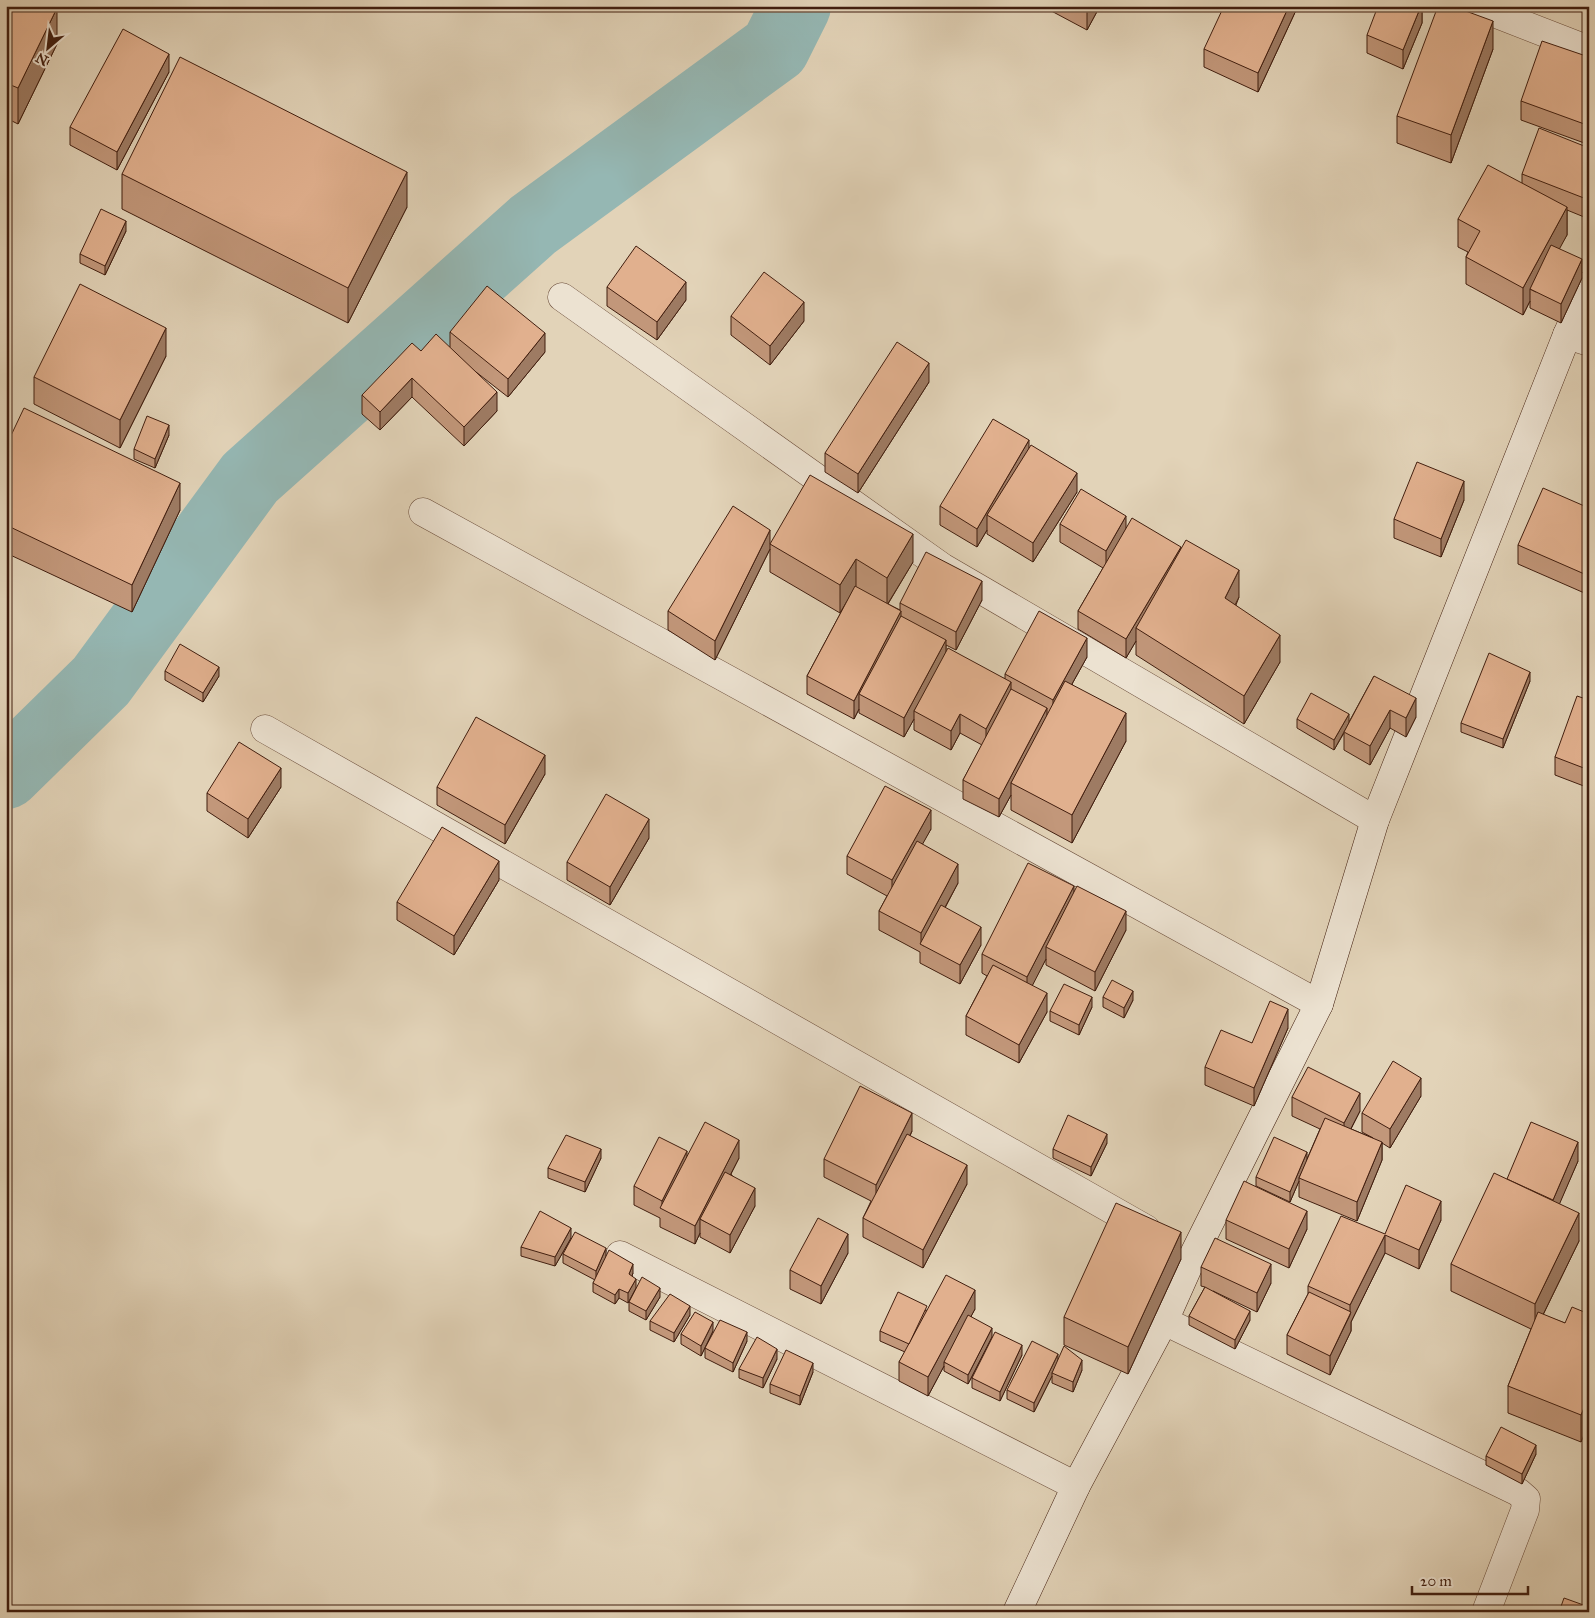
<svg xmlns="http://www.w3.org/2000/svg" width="1595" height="1618" font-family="'IM FELL Great Primer',serif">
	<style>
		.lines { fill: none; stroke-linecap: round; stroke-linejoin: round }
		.river { stroke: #95b7b3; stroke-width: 70 }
		.street-casing { stroke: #694b39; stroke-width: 29 }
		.secondary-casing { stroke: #411e0f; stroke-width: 29 }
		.street { stroke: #ece2d1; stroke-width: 28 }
		.secondary { stroke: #ece2d1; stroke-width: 28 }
		.wall { fill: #c2977a; stroke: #411e0f }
		.shaded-wall { fill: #9e7b63; stroke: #411e0f }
		.building { fill: #e1b08e; stroke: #411e0f }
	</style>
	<rect width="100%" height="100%" fill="#e2d3b8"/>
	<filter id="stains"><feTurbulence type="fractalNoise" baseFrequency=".004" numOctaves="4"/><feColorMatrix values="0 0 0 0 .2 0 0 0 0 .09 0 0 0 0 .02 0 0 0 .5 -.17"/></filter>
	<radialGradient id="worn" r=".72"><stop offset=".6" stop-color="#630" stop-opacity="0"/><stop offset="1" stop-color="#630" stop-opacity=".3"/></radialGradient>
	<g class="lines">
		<path class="river" d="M6,774l95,-93 149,-203 283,-253 242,-177 21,-42"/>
		<defs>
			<g id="street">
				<path d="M1476,6l113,44"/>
				<path d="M562,297l380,270 433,253"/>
				<path d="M1567,335l22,7"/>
				<path d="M423,512l896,492"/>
				<path d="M265,729l881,500"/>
				<path d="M620,1255l456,231"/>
				<path d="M1164,1321l354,171 8,7 -1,11 -39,102"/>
			</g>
			<path id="secondary" d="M1017,1612l59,-126 88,-165 29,-65 126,-252 56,-184 192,-485 22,-50"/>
		</defs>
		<use href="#street" class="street-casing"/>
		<use href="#secondary" class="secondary-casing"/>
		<use href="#street" class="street"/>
		<use href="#secondary" class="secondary"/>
	</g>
	<g class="wall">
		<path d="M6,6l51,38 -39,80 -12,-6z"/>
		<path d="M1042,6h58l-13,24z"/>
		<path d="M1298,6l-40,86 -54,-25v-18z"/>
		<path d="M1422,6v17l-19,46 -36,-16v-18z"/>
		<path d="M1493,49l-42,114 -54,-20v-27z"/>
		<path d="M1589,57v82l-2,5 -66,-24v-19z"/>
		<path d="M169,72l-52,98 -47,-25v-18z"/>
		<path d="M1589,148v71l-22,-9v25l-8,13 23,30 -21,45 -31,-15v-7l-7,14 -57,-31v-27l2,-5 -10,-5v-28l64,-36v-9z"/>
		<path d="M122,174l285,33 -59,116 -226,-114z"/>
		<path d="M126,231l-21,44 -25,-12v-9z"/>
		<path d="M607,287l79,13 -29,40 -50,-34z"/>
		<path d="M731,316l73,5 -34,44 -39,-30z"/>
		<path d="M450,332l95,20 -37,45 -32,-25 21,39 -33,35 -52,-49 -32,33 -18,-16v-19l59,-44 29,-4z"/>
		<path d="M166,356l-46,92 -86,-44v-27z"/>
		<path d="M929,382l-71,111 -33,-21v-19z"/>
		<path d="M169,435l-14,33 -21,-9v-10z"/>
		<path d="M6,446l174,64 -48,102 -126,-59z"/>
		<path d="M1029,448l48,44 -44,70 -46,-28v-4l-10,17 -37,-22v-19z"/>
		<path d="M1464,500l-23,57 -47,-19v-19z"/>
		<path d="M1589,508v87l-71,-31v-19z"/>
		<path d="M1060,524l66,5 55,20 58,48 -3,8 44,57 -36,62 -108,-69v-14l-10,17 -48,-29v-18l25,-43 -43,-26z"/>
		<path d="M770,544l143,18 -25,42 12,6v-7l82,-3 -26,50 -10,-5v7l59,27v-5l82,-17 -15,27 54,57 -54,102 -61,-33v-15l-12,22 -36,-18v-19l19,-35 -22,-12 -9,17 -37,-20v-11l-10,18 -45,-24v-4l-5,10 -47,-25v-18l39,-73 -6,10 -70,-41v-23l-55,111 -47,-30v-19z"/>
		<path d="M165,671l54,5 -16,26 -38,-22z"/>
		<path d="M1374,676l42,41 -10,20 -16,-9 -20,37 -26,-15v-17l-10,17 -37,-22v-9l52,3z"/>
		<path d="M1530,681l-27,67 -42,-16v-9z"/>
		<path d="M1589,700v88l-34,-13v-18z"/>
		<path d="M545,774l-40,70 -68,-39v-18z"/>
		<path d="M281,787l-33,51 -41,-27v-18z"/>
		<path d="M931,829l-9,15 36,39 -13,25 36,37 -21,39 -40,-21v-11l-41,-22v-19l8,-15 -40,-22v-18z"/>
		<path d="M649,838l-39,67 -43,-25v-18z"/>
		<path d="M499,880l-45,75 -57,-35v-18z"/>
		<path d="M1074,892l52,38 -31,61 -49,-26v-6l-14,26 15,27 -28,51 -53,-28v-19l21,-40 -5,-3v-19z"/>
		<path d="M1103,997l30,3 -9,18 -21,-11z"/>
		<path d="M1092,1007l-13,28 -29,-14v-10z"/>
		<path d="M1288,1028l-34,78 -49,-21v-18l47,-24z"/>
		<path d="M1421,1096l-31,52 -8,-5v17l-25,61 -58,-24v-16l-9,21 -34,-16v-9l51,-18 13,-30 -28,-13v-19l68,14 -9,18 22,9 -11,-6v-19z"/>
		<path d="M912,1131l-2,5 57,48 -44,84 -60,-31v-19l8,-17 -47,-24v-18z"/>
		<path d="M1107,1143l-16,33 -38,-18v-9z"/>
		<path d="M687,1157l52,1 -8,16 24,32 -25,47 -30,-16v-4l-5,11 -35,-17v-9l-26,-13v-19z"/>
		<path d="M601,1158l-16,34 -37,-14v-10z"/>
		<path d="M1578,1161l-19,43 20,37 -36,74 22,8 24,-9v109l-8,19 -73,-29v-27l23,-57 -80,-38v-27l56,-85z"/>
		<path d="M1226,1220l81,9 -18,39 -63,-29z"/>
		<path d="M1441,1220l-22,49 -34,-16 -34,69v9l-21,44 -43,-21v-19l21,-41v-8l77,-52z"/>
		<path d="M571,1238l-16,28 -34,-10v-9z"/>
		<path d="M848,1253l-27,51 -31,-15v-19z"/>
		<path d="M563,1254l43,2 27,17 -1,3 4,12 24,9 -14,23 -17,-9v-9l-1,1 -9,-5 -4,6 -22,-12v-9l2,-3 -32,-17z"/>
		<path d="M1181,1259l-53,115 -64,-29v-28z"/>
		<path d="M1201,1267l70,16 -14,29 -44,-21 37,29 -15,29 -46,-24v-9l16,-29 -4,-1z"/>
		<path d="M975,1309l-4,7 21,21 -24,47 -24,-13v-5l-16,30 -29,-15v-19l6,-10 -25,-11v-10l47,-21z"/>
		<path d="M690,1315l-16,27 -24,-12v-9z"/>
		<path d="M713,1331l-12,25 -20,-12v-10z"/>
		<path d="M747,1341l-14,31 -28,-14v-10z"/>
		<path d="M1022,1355l-22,46 -28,-13v-10z"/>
		<path d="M777,1359l-14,29 -24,-10v-9z"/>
		<path d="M1058,1360l24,10 -9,22 -21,-9v-7l-18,36 -27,-13v-9z"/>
		<path d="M813,1372l-13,33 -30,-12v-9z"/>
		<path d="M1536,1454l-14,30 -36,-19v-9z"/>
	</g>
	<g class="shaded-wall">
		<path d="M1087,6h13l-13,24z"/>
		<path d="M1289,6h9l-40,86v-19z"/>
		<path d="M1421,6h1v17l-19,46v-19z"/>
		<path d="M57,8v36l-39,80v-36z"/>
		<path d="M1493,21v28l-42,114v-28z"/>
		<path d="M169,54v18l-52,98v-18z"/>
		<path d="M1589,121v18l-2,5v-19z"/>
		<path d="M407,172v35l-59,116v-35z"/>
		<path d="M1567,207v28l-31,57 -6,-3v12l-7,14v-27z"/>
		<path d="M126,221v10l-21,44v-9z"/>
		<path d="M1582,259v19l-21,45v-19z"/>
		<path d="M686,282v18l-29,40v-18z"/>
		<path d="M804,302v19l-34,44v-19z"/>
		<path d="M166,328v28l-46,92v-28z"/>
		<path d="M545,333v19l-37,45v-18z"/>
		<path d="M929,363v19l-71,111v-19z"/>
		<path d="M412,378v19l-32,33v-18z"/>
		<path d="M497,392v19l-33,35v-19z"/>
		<path d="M169,425v10l-14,33v-9z"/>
		<path d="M1029,440v19l-42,56v15l-10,17v-18z"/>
		<path d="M1077,473v19l-44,70v-19z"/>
		<path d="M1464,481v19l-23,57v-18z"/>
		<path d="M180,483v27l-48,102v-27z"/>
		<path d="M1126,516v19l-20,34v-18z"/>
		<path d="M770,530v19l-55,111v-19z"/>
		<path d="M913,534v28l-26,43v-27z"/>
		<path d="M1181,547v19l-45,62v13l-10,17v-19z"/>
		<path d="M856,559v27l-16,27v-28z"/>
		<path d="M1239,570v27l-14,28v-27z"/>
		<path d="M982,581v19l-26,50v-18z"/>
		<path d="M901,611v18l-42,65v15l-5,10v-18z"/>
		<path d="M1280,635v27l-36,62v-28z"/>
		<path d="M1087,638v19l-34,61v-18z"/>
		<path d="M946,640v19l-32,52v8l-10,18v-19z"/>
		<path d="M219,667v9l-16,26v-9z"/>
		<path d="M1530,672v9l-27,67v-9z"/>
		<path d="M1011,682v19l-25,46v-18z"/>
		<path d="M1416,698v19l-10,20v-19z"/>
		<path d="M1047,708v18l-36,57v12l-12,22v-18z"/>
		<path d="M1390,710v18l-20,37v-19z"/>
		<path d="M1126,713v28l-54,102v-28z"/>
		<path d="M960,714v19l-9,17v-19z"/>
		<path d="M1349,714v9l-15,27v-10z"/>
		<path d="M545,755v19l-40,70v-19z"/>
		<path d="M281,768v19l-33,51v-19z"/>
		<path d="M931,810v19l-39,70v-19z"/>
		<path d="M649,819v19l-39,67v-18z"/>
		<path d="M499,861v19l-45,75v-19z"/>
		<path d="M958,864v19l-34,63 -3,-2v-11z"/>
		<path d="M1074,886v19l-28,42v12l-19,37v-19z"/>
		<path d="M1126,911v19l-31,61v-19z"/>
		<path d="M981,927v18l-21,39v-19z"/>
		<path d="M1133,991v9l-9,18v-10z"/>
		<path d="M1047,993v19l-28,51v-18z"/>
		<path d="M1092,997v10l-13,28v-10z"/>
		<path d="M1288,1009v19l-34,78v-18z"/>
		<path d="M1421,1078v18l-31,52v-19z"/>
		<path d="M1360,1093v18l-16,31v-19z"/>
		<path d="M912,1113v18l-36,73v-19z"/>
		<path d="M1107,1134v9l-16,33v-9z"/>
		<path d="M739,1140v18l-33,64 -6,-3v14l-5,11v-18z"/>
		<path d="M1382,1142v18l-25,61v-19z"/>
		<path d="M1578,1142v19l-25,58v-19z"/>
		<path d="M601,1149v9l-16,34v-10z"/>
		<path d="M687,1151v19l-25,39v-8z"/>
		<path d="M1307,1152v10l-8,16v3l-9,21v-10z"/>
		<path d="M967,1165v19l-44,84v-18z"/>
		<path d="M755,1188v18l-25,47v-18z"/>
		<path d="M1441,1201v19l-22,49v-19z"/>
		<path d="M1307,1211v18l-18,39v-19z"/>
		<path d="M1579,1213v28l-44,90v-27z"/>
		<path d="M571,1228v10l-16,28v-9z"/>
		<path d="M1181,1232v27l-53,115v-27z"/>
		<path d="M848,1234v19l-27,51v-18z"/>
		<path d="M1385,1235v18l-34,69v9l-21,44v-19l20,-41v-10z"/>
		<path d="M606,1248v10l-10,22v-9z"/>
		<path d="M633,1264v9l-4,11v-10z"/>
		<path d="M1271,1264v19l-14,29v-19z"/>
		<path d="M636,1279v9l-8,15v-10z"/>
		<path d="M660,1288v9l-14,23v-9z"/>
		<path d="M619,1289v9l-4,6v-9z"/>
		<path d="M975,1290v19l-29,54 -2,-1v4l-16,30v-19z"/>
		<path d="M690,1306v9l-16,27v-9z"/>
		<path d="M1250,1311v9l-15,29v-9z"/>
		<path d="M713,1322v9l-12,25v-10z"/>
		<path d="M992,1328v9l-24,47v-9z"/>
		<path d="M747,1332v9l-14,31v-9z"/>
		<path d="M1022,1345v10l-22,46v-9z"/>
		<path d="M777,1349v10l-14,29v-10z"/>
		<path d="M1058,1354v10l-6,9v3l-18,36v-9z"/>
		<path d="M1082,1360v10l-9,22v-10z"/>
		<path d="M813,1363v9l-13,33v-9z"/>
		<path d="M1589,1396v27l-8,19v-27z"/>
		<path d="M1536,1445v9l-14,30v-10z"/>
	</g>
	<g class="building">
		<path d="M6,6h47l4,2 -39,80 -12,-5z"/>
		<path d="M1224,6h65l-31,67 -54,-24z"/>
		<path d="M1378,6h43l-18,44 -36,-15z"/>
		<path d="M1438,6h14l41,15 -42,114 -54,-19z"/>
		<path d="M123,29l46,25 -52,98 -47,-25z"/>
		<path d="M1542,41l47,16v64l-2,4 -66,-24z"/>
		<path d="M180,57l227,115 -59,116 -226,-114z"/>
		<path d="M1539,128l50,20v52l-67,-26z"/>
		<path d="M1488,165l79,42 -44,81 -57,-31 14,-26 -22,-12z"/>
		<path d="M101,209l25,12 -21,45 -25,-12z"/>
		<path d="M1551,245l31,14 -21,45 -31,-15z"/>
		<path d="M636,246l50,36 -29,40 -50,-35z"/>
		<path d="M764,272l40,30 -34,44 -39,-30z"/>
		<path d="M80,284l86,44 -46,92 -86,-43z"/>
		<path d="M487,286l58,47 -37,46 -58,-47z"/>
		<path d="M436,334l61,58 -33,35 -52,-49 -32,34 -18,-17 50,-52 9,8z"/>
		<path d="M897,342l32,21 -71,111 -33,-21z"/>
		<path d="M24,408l156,75 -48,102 -126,-60v-79z"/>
		<path d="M147,416l22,9 -14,34 -21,-10z"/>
		<path d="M993,419l36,21 -52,89 -37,-23z"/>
		<path d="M1031,445l46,28 -44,70 -46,-28z"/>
		<path d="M1417,462l47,19 -23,58 -47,-20z"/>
		<path d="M810,475l103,59 -26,44 -31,-19 -16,26 -70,-41z"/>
		<path d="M1543,488l46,20v68l-71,-31z"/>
		<path d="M1081,489l45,27 -20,35 -46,-27z"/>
		<path d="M733,506l37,24 -55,111 -47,-30z"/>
		<path d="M1132,518l49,29 -55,92 -48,-28z"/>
		<path d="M1186,540l53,30 -14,28 55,37 -36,61 -108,-68z"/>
		<path d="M926,552l56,29 -26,51 -56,-29z"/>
		<path d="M855,586l46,25 -47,90 -47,-25z"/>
		<path d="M1039,611l48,27 -34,62 -48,-26z"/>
		<path d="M901,616l45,24 -42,78 -45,-24z"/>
		<path d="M180,644l39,23 -16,26 -38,-22z"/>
		<path d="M948,648l63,34 -25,47 -26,-15 -9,17 -37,-20z"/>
		<path d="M1489,653l41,19 -27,67 -42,-16z"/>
		<path d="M1374,676l42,22 -10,20 -16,-8 -20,36 -26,-14z"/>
		<path d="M1065,681l61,32 -54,102 -61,-32z"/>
		<path d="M1011,689l36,19 -48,91 -36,-19z"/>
		<path d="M1311,693l38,21 -15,26 -37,-21z"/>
		<path d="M1577,696l12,4v70l-34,-13z"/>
		<path d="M476,717l69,38 -40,70 -68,-38z"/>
		<path d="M239,742l42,26 -33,51 -41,-26z"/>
		<path d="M885,786l46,24 -39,70 -45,-24z"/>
		<path d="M606,794l43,25 -39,68 -43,-25z"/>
		<path d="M442,827l57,34 -45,75 -57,-34z"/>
		<path d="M917,841l41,23 -37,69 -42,-22z"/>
		<path d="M1028,863l46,23 -47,91 -45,-23z"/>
		<path d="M1077,886l49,25 -31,61 -49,-25z"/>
		<path d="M941,905l40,22 -21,38 -40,-21z"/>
		<path d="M993,965l54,28 -28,52 -53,-29z"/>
		<path d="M1112,980l21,11 -9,17 -21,-11z"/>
		<path d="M1064,984l28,13 -13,28 -29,-14z"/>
		<path d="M1270,1001l18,8 -34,79 -49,-21 16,-37 31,13z"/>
		<path d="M1393,1061l28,17 -31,51 -28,-16z"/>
		<path d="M1308,1067l52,26 -16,30 -52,-26z"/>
		<path d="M860,1086l52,27 -36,72 -52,-26z"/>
		<path d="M1068,1115l39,19 -16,33 -38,-18z"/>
		<path d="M1325,1118l57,24 -25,60 -58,-24z"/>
		<path d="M705,1122l34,18 -44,86 -35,-18z"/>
		<path d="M1531,1122l47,20 -25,58 -46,-21z"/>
		<path d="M907,1134l60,31 -44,85 -60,-32z"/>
		<path d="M566,1135l35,14 -16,33 -37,-14z"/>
		<path d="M659,1137l28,14 -25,50 -28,-15z"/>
		<path d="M1274,1137l33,15 -17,40 -34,-15z"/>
		<path d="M725,1172l30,16 -25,47 -30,-16z"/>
		<path d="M1494,1173l85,40 -44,91 -84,-40z"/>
		<path d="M1244,1181l63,30 -18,38 -63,-29z"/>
		<path d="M1406,1185l35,16 -22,49 -34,-15 -35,70 -42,-19 33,-70 44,18z"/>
		<path d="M1116,1203l65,29 -53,115 -64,-30z"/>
		<path d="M540,1211l31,17 -16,29 -34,-10z"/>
		<path d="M818,1218l30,16 -27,52 -31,-16z"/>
		<path d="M575,1232l31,16 -10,23 -33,-17z"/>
		<path d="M1215,1238l56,26 -14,29 -56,-26z"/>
		<path d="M609,1250l24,14 -4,10 7,5 -8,14 -9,-4 -4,6 -22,-12z"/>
		<path d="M946,1275l29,15 -47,87 -29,-15z"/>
		<path d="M642,1277l18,11 -14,23 -17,-9z"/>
		<path d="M1205,1287l45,24 -15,29 -46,-24z"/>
		<path d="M898,1292l29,14 -18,38 -29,-13z"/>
		<path d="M1309,1292l42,20 -21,44 -43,-21z"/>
		<path d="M670,1294l20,12 -16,27 -24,-12z"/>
		<path d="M1572,1307l17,7v82l-8,19 -73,-29 30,-74 27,11z"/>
		<path d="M695,1312l18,10 -12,24 -20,-12z"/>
		<path d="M968,1315l24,13 -24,47 -24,-13z"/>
		<path d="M720,1320l27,12 -14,31 -28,-15z"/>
		<path d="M995,1332l27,13 -22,47 -28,-14z"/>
		<path d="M757,1337l20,12 -14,29 -24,-9z"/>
		<path d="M1032,1341l26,13 -24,49 -27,-13z"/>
		<path d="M1064,1346l18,14 -9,22 -21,-9z"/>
		<path d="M786,1350l27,13 -13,33 -30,-12z"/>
		<path d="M1501,1427l35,18 -14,29 -36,-18z"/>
		<path d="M1564,1598l25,9v5h-30z"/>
	</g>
	<rect width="1595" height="1618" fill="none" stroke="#e2d3b8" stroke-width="25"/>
	<rect x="8" y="8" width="1580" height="1603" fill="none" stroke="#411e0f" stroke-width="2.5"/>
	<rect x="12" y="12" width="1570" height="1593" fill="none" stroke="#411e0f"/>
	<g transform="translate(48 48) rotate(208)" stroke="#ece2d1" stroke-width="4" paint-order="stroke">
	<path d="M0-4L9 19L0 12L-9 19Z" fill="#411e0f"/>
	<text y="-8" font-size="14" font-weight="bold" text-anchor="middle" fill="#411e0f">N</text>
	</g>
	<path d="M1412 1586v8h116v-8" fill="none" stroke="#411e0f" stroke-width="2.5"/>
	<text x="1420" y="1586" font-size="15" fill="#411e0f" stroke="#ece2d1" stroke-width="4" paint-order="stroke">20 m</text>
	<rect width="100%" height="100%" filter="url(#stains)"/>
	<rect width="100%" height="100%" fill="url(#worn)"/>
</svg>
